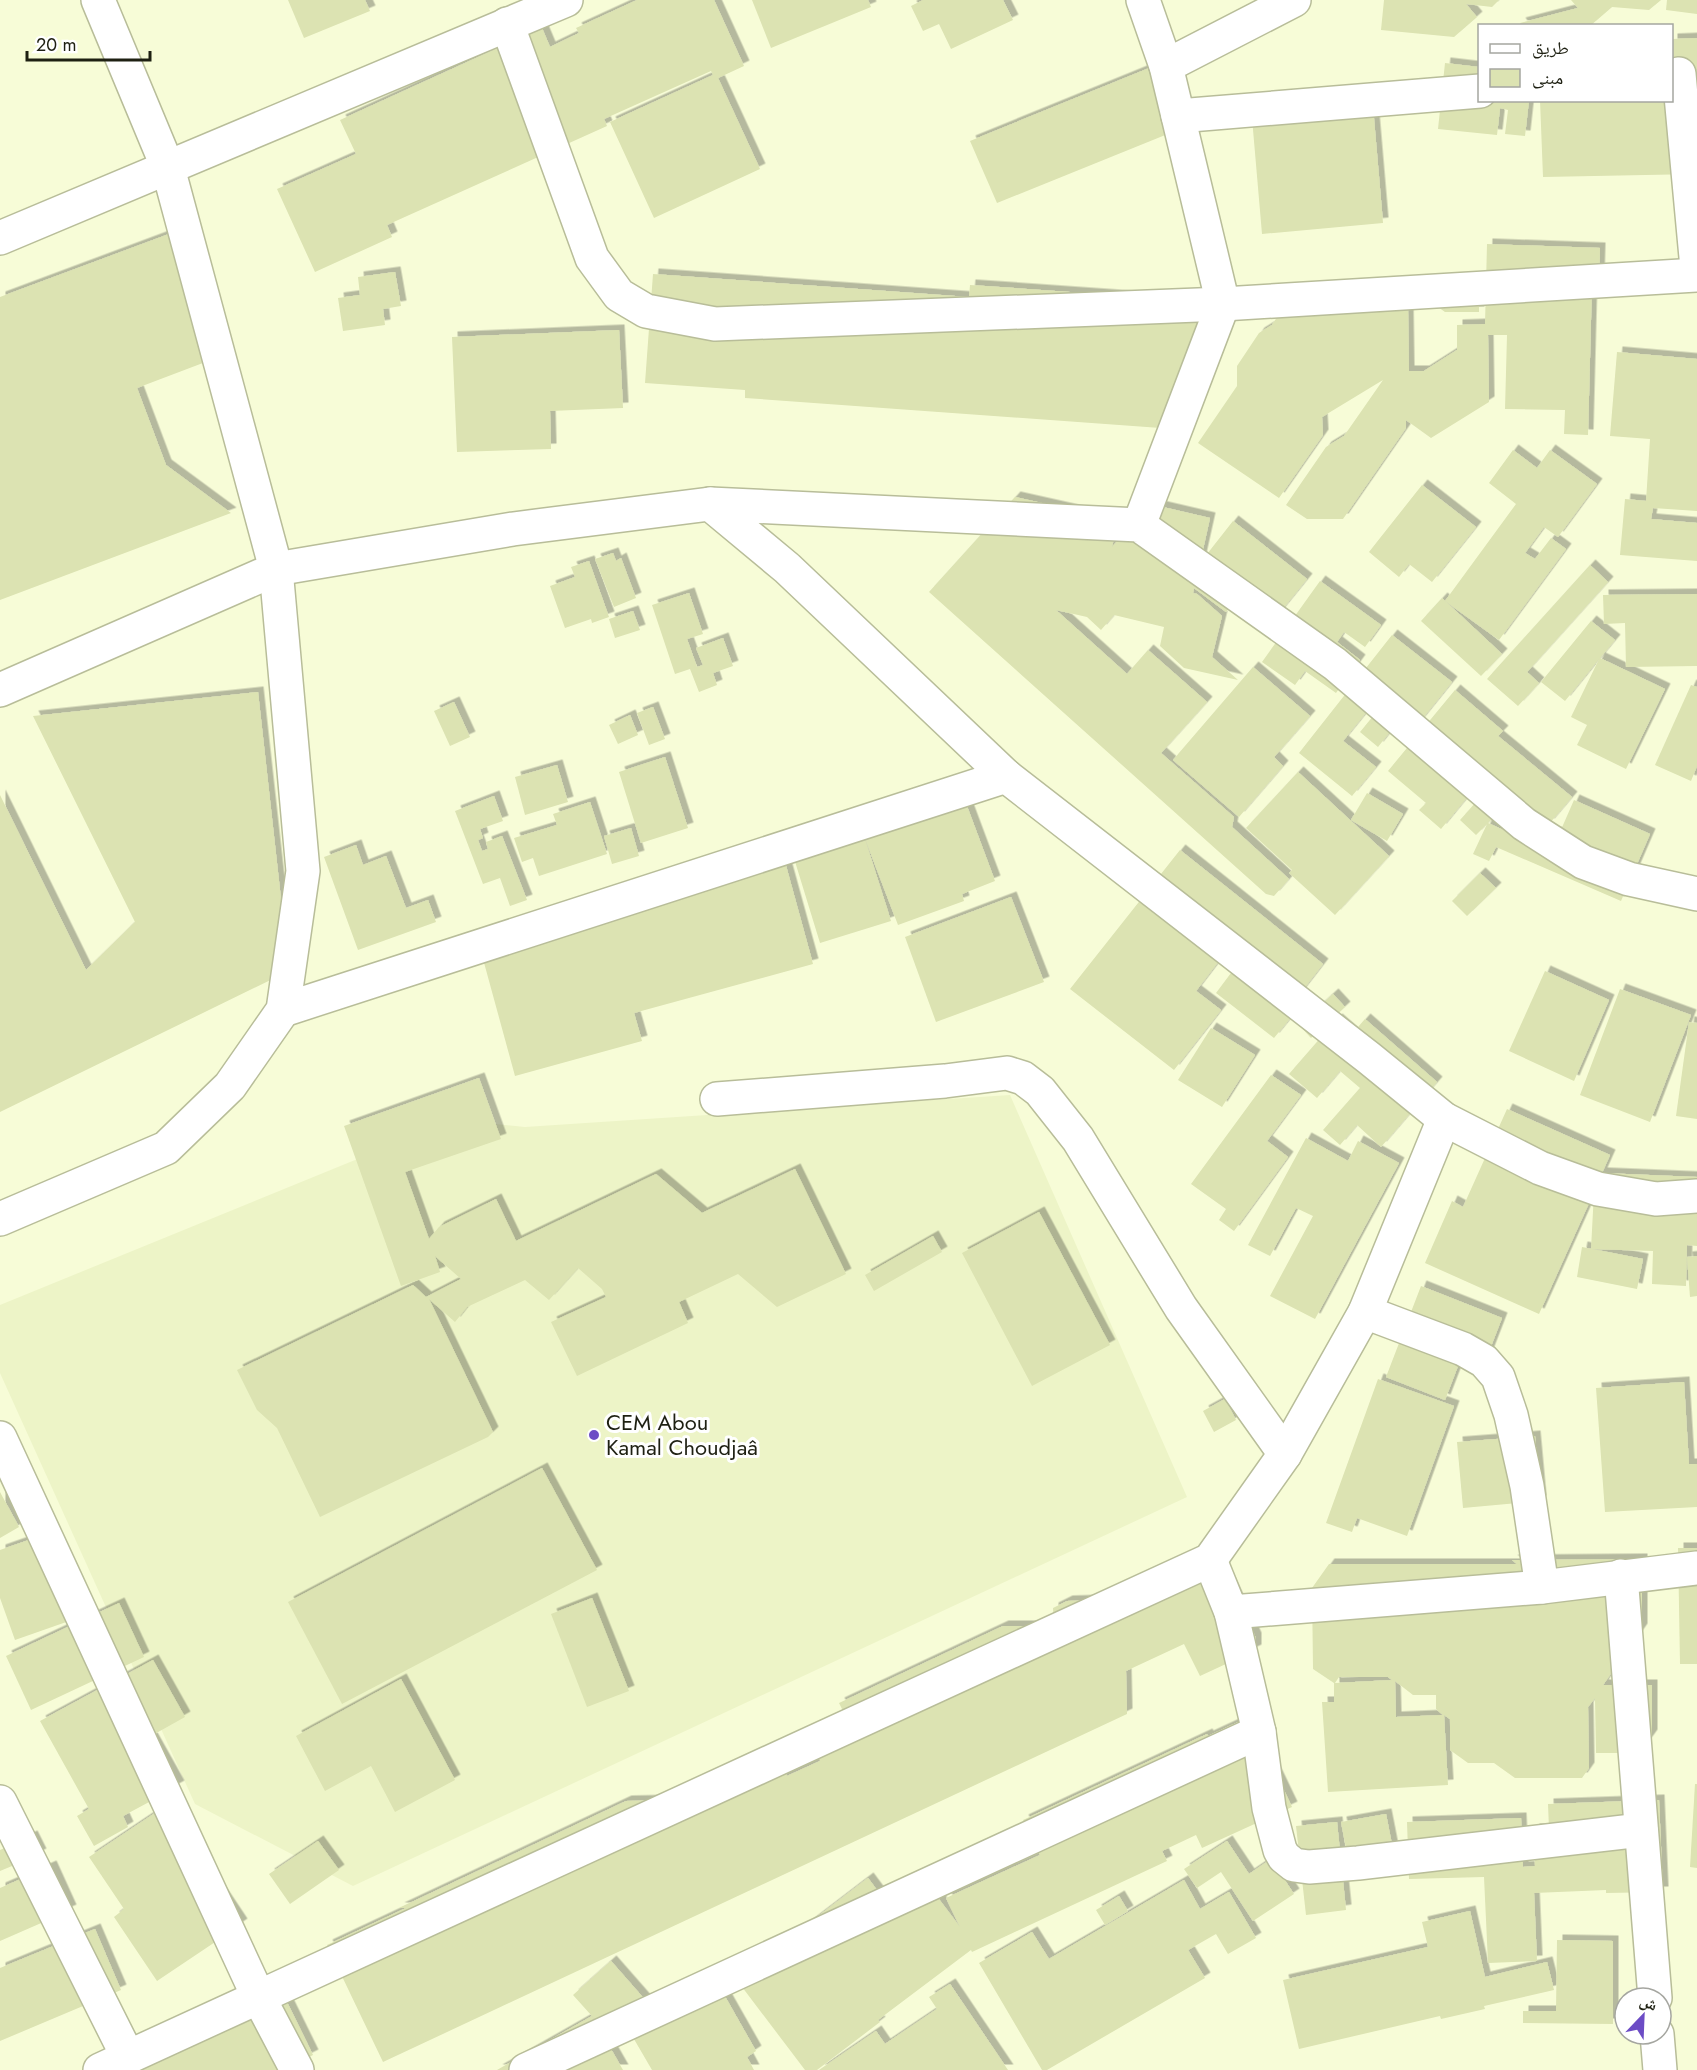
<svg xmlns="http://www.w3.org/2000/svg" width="1697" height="2070" font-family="Jost,'Noto Naskh Arabic',sans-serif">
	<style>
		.built { fill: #edf4c7 }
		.building { fill: #dce3b2; fill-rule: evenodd; filter: url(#shadow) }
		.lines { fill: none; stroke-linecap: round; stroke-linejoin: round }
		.minor-casing { stroke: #b8bd99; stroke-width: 36 }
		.minor { stroke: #fff; stroke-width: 33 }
		.poi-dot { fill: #6c4cc5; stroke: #fff; stroke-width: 2 }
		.labels { text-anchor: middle; stroke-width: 6; stroke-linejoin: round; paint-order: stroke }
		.poi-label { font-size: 22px; fill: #1e2012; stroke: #fff; text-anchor: start }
	</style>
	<defs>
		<filter id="shadow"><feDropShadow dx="5.5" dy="-5.5" stdDeviation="0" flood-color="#0004"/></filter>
	</defs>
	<rect width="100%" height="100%" fill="#f7fcd7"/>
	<path class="built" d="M1010,1095l177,402 -834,389 -158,-82 -195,-431v-68l453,-185 72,7z"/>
	<g class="building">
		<path d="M288,0h77l5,11 -66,27z"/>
		<path d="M637,0h77l30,66 -26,12 42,91 -106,49 -44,-96 103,-47 -2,-4 -107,48 3,7 -220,99 5,12 -77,35 -38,-83 79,-35 -16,-34 202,-92 8,19 29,-14 -3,-5z"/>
		<path d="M752,0h116l3,7 -100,41z"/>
		<path d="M923,0h80l10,20 -62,29 -12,-25 -16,7 -12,-25z"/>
		<path d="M1384,0h115l-7,7 -26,-3 11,13 -23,20 -73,-7z"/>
		<path d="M1571,0h90l-12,10 -37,-3 -22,19h-68l-2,-3 58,-15z"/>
		<path d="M1667,0h30v14l-31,-4z"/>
		<path d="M1697,38v136l-154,3 -3,-77h132v-61z"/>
		<path d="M1164,62l26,63 -193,78 -27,-62z"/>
		<path d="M1445,63l34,4v33h50l-4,36 -20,-2 3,-24 -8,-2 -3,27 -59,-6z"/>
		<path d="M1373,107l10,116 -121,11 -10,-116z"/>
		<path d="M177,231l47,124 -87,33 29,77 65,48 -231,87v-303z"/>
		<path d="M1487,244l113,4 -1,34h-7l-4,153 -24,-1 1,-24 -60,-1 2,-74h-19l1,67 -58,36 -25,-18v8l-63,91h-36l-21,-14 40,-58 18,-11 39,-56 -61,37 1,18 -44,63 -81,-55 39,-57v-20l22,-33 13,-8 9,-14 198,-29v30h-34l-7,-5h-30l1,64h15l33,-21v-25l28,-1z"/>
		<path d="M395,272l6,34 -18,3 2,16 -42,6 -5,-33 22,-3 -2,-18z"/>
		<path d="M653,274l316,23 1,-12 228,16 -10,129 -443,-32v-8l-100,-7z"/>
		<path d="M619,330l4,78 -73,3 1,38 -94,3 -5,-115z"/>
		<path d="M1617,352l80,7v152l-44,-3 -2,11 46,4v38l-77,-6 5,-56 21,2 4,-62 -40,-3z"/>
		<path d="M1513,450l24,18 13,-18 47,34 -39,53 -14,-10 -19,26 10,6 16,-21 15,11 -67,91 -54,-39 71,-97 -27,-21z"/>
		<path d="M1422,485l54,42 -44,55 -23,-18 -10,13 -30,-25z"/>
		<path d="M1015,497l103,23 -6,27 38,-43 60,14 -10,45 33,-42 74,58 -35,43 -33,-27 -13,17 -32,-24 -1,5 4,1 25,22 -10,41 26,23 -54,-12 -24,-22 4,-19 -50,-12 -13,15 -14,-13 -31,-7 71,64 21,-24 59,52 -46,51 73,64 -2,10 57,52 -15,17 -8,-2 -337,-302z"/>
		<path d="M613,553l3,8 5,-3 15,40 -22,9 -19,-48z"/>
		<path d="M589,561l20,56 -17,6 -1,-4 -26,9 -15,-42 25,-9 -4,-10z"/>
		<path d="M1590,565l18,17 -81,90 12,11 -21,23 -31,-27z"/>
		<path d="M1320,581l61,44 -16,22 -21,-15 -7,10 23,18 -24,33 -31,-22 -10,14 -33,-23z"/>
		<path d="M689,593l14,41 -16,5 10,28 6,-2 -7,-17 27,-10 10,28 -20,7 4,12 -18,7 -9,-23 -15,5 -23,-69z"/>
		<path d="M1697,594v72l-71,1 -1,-44 -21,1 -1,-29z"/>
		<path d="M1442,598l60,56 -21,22 -60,-55z"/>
		<path d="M633,611l7,19 -25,8 -6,-19z"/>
		<path d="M1591,621l24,19 -15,18 65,31 -39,80 -49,-24 10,-20 -16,-8 28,-58 -34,42 -24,-19z"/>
		<path d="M1392,635l60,47 -38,47 -13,-11 -23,29 -18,-15 19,-23 -6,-5 -30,37 33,26 -24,29 -53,-43z"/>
		<path d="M1253,667l57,49 -36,41 9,9 -44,51 -66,-57z"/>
		<path d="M1691,685l6,2v79l-6,15 -36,-16z"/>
		<path d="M1455,690l48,41 -5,5 74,61 -23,27 -75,-35 -33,40 -22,-19 7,-7 -38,-32z"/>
		<path d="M258,692l31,279 -289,141v-317l86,175 49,-48 -102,-206z"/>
		<path d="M454,702l16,35 -20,9 -16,-35z"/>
		<path d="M653,707l12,32 -16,6 -12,-32z"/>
		<path d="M630,715l8,20 -20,9 -9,-19z"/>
		<path d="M665,757l23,71 -47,15 -22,-71z"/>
		<path d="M557,765l11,37 -43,13 -10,-38z"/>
		<path d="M1298,772l91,84 -54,59 -46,-42 3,-3 -46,-42z"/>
		<path d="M1367,793l36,21 -16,27 -36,-21z"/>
		<path d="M494,796l9,25 -23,8 3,9 -5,2 4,11 6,-2 -2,-7 16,-6 25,64 -17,6 -10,-28 -17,6 -28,-73z"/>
		<path d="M964,798l31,83 -33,13 2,7 -66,24 -34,-89 27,85 -71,22 -27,-88z"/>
		<path d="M1478,800l16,16 -6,7 31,14 41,-5 14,-32 76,34 -29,67 -125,-54 -7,14 -16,-7 14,-30 -11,11 -16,-15z"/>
		<path d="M590,802l17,52 -68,22 -6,-18 -11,4 -8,-24 43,-13 -4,-11z"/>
		<path d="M631,828l8,28 -27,8 -8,-28z"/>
		<path d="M356,845l7,20 23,-9 20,52 22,-8 8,22 -78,28 -34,-93z"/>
		<path d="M1180,850l143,114 -28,36 6,5 -27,33 -58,-45 21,-28 -2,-25 -39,51 25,19 -47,60 -104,-81z"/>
		<path d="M785,862l28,102 -179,49 8,28 -127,35 -35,-128z"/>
		<path d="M1480,873l16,15 -29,28 -15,-15z"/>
		<path d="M1011,897l33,85 -108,40 -31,-85z"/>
		<path d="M1545,971l64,29 -35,81 -65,-30z"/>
		<path d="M1620,989l71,26 -41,107 -70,-27z"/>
		<path d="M1333,994l12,13 -34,31 -12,-13z"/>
		<path d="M1337,1019l16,14 12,-14 72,63 -56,65 -24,-22 -17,20 -17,-15 37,-42 -20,-17 -23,27 -28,-24z"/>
		<path d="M1689,1022l8,1v96l-21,-3z"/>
		<path d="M1211,1028l44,27 -33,52 -44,-27z"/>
		<path d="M1271,1075l30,20 -34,46 21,16 -54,74 -15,-11 7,-11 -35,-25z"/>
		<path d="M479,1078l22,61 -96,33 24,67 10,-12 57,-28 20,42 140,-67 46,39 93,-44 51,105 -69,33 -39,-33 -59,28 9,21 -111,53 -26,-54 55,-25 -4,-8 -24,-21 -29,32 -24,-20 -58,27 -12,15 -26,-23 64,133 -5,5 -168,80 -43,-89 -20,-18 -20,-40 176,-85 13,12 35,-18 -26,-23 5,16 -39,14 -57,-160z"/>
		<path d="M1507,1109l103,46 -8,18 95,4v69l-10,-1 -1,41 -34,-2 1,-33 -62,-2 3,-57 -55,122 -114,-51 27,-62 11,6z"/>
		<path d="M1306,1138l42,23 10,-20 41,22 -84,156 -45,-23 43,-80 -17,-8 -26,48 -22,-11z"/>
		<path d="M1039,1212l71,133 -78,41 -70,-133z"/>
		<path d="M933,1236l9,16 -68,39 -9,-16z"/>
		<path d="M1582,1247l61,12 -6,30 -60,-12z"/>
		<path d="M1697,1256v40l-7,1 -3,-40z"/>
		<path d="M1421,1286l81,32 -22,57 -22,-9 -13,34 -59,-23z"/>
		<path d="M1378,1379l76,27 -47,130 -50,-18 -5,14 -26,-9z"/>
		<path d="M1684,1382l5,82h8v43l-92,5 -9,-124z"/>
		<path d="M1225,1399l11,21 -22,12 -11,-21z"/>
		<path d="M1535,1436l6,65 -78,7 -6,-66z"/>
		<path d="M542,1468l55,102 -255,134 -54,-102z"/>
		<path d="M0,1492l19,35 -19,11z"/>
		<path d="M43,1535l29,85 -57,20 -15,-42v-48z"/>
		<path d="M1678,1548h19v116h-17z"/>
		<path d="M1642,1559v70l-39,56h49v50l-13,18h-43l-1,-55 -7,9 1,61 -7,10h-67l-21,-15h-26l-18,-13v-31l-6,-4 4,70 -120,7 -6,-90h12v-19l-21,-14 -1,-81 17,-24h188l-5,-4zM1339,1677h49l4,3 -57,3zM1395,1681l18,14h23v14l7,6 -47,2z"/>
		<path d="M1224,1570l32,68v12l-56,26 -16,-32 -58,27 1,43 -744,348 -56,-117 79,-37h-7l227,-107 51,-1 38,-17 9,19 29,-13v-24l24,-11 10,22 33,-15 -1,-22 31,-14 -11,-22 164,-77h51l-1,-18 14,-7 36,-1z"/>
		<path d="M592,1598l37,93 -42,16 -36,-93z"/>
		<path d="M119,1603l25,54 -113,53 -25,-54z"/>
		<path d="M153,1660l32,57 -34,19 28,50 -56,30 5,11 -34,19 -17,-30 12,-7 -49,-88z"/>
		<path d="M401,1679l54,101 -60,32 -24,-46 -46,25 -29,-55z"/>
		<path d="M1249,1717l43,90 -90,41 -6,-13 -34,16 5,10 -195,91 -1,-2 -93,70 2,2 -63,48h-12l-69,-91 132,-101 26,35 35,-27 31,41 -14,-29 94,-43 -17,-35 184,-86 1,2z"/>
		<path d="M1695,1784h2v84l-7,-1z"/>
		<path d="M1659,1800l4,92 -57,1v-3l-72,3 3,68 -49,2 -4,-86 -75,2 -2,-57 114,-4 2,49 12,-1 -1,-37h15l-1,-25z"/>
		<path d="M164,1807l78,117 -85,57 -43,-64 10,-8 -35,-52z"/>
		<path d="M1386,1814l11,56 -45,9 -11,-57z"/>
		<path d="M1337,1822l9,88 -40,5 -10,-89z"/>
		<path d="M32,1836l9,18 -41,17v-21z"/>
		<path d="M318,1841l21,29 -49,34 -21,-30z"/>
		<path d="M1227,1841l22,33 22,-15 23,35 -41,27 -32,-49 -24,16 -13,-19z"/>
		<path d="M51,1866l20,44 -71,31v-53z"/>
		<path d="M1184,1880l16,29 29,-17 27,46 -28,16 -12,-20 -28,16 17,28 -158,92h-5l-63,-107 53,-31 17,27z"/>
		<path d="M1119,1896l9,15 -23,14 -9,-15z"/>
		<path d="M1470,1911l15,66 62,-15 7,28 -70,16 1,3 -44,10 -1,-3 -141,33 -16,-69 145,-33 -6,-25z"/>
		<path d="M95,1929l26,61 -121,51v-73z"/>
		<path d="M1557,1940l56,1v83l-90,-1v-12h33z"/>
		<path d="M611,1961l36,41 63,-32 46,81 -9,6 7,13h-102l-28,-48 -15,13 -36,-40z"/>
		<path d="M950,1984l58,86h-189l57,-39 9,13 52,-35 -8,-12z"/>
		<path d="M286,2000l27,55 -31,15h-141z"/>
		<path d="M592,2016l31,54h-126z"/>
	</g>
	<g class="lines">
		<defs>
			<g id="minor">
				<path d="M507,24l85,234 27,37 27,16 69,13 508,-20 474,-29"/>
				<path d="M1166,66l128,-66"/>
				<path d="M1679,74l18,194"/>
				<path d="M1178,116l302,-25"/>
				<path d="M0,238l566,-238"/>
				<path d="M710,504l429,21 196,139 189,160 59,38 46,17 68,15"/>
				<path d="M1139,525l84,-221 -57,-238 -23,-66"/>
				<path d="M0,690l276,-121 237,-40 197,-25 77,64 219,208 363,282 75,61 96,49 58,21 58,10 41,-3"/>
				<path d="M283,1010l723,-234"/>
				<path d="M717,1099l228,-18 62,-8 16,5 17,13 38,48 103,169 104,146"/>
				<path d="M0,1219l166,-71 64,-62 53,-76 20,-139 -27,-302 -108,-401 -70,-168"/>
				<path d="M1365,1312l98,37 21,12 14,16 13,38 16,71 15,101"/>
				<path d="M0,1438l258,558 39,74"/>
				<path d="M1210,1560l21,52 311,-25 155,-19"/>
				<path d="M1621,1576l34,422"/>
				<path d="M1231,1612l28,120 10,76 11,42 4,7 10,8 15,2 49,-4 283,-33"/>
				<path d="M0,1802l128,255"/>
				<path d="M1657,2034l3,36"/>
				<path d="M100,2070l1110,-510 75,-106 80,-142 79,-193"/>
				<path d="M526,2070l733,-338"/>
			</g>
		</defs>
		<use href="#minor" class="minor-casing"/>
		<use href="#minor" class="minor"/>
	</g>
	<circle class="poi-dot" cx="594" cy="1435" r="6"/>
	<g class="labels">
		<g class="poi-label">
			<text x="606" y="1430">CEM Abou<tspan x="606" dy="25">Kamal Choudjaâ</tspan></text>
		</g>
	</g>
	<rect x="1478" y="24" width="195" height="78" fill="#ffffff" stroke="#a5a6a0" stroke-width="1.5"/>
	<rect x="1490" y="44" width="30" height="9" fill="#ffffff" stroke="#a5a6a0" stroke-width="1.5"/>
	<text x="1532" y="54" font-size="18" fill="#1e2012">طريق</text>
	<rect x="1490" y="69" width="30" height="18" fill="#dce3b2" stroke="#a5a6a0" stroke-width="1.5"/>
	<text x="1532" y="84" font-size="18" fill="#1e2012">مبنى</text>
	<g transform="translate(1643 2016) rotate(23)"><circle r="28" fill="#ffffff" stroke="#a5a6a0" stroke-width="1.5"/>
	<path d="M0-4.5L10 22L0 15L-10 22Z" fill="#6c4cc5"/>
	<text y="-9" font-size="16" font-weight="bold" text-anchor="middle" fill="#1e2012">ش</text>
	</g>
	<path d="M27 51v9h123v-9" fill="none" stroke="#1e2012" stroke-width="3"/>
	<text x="36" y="51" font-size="18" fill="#1e2012" stroke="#ffffff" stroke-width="4.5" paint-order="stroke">20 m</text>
</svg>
